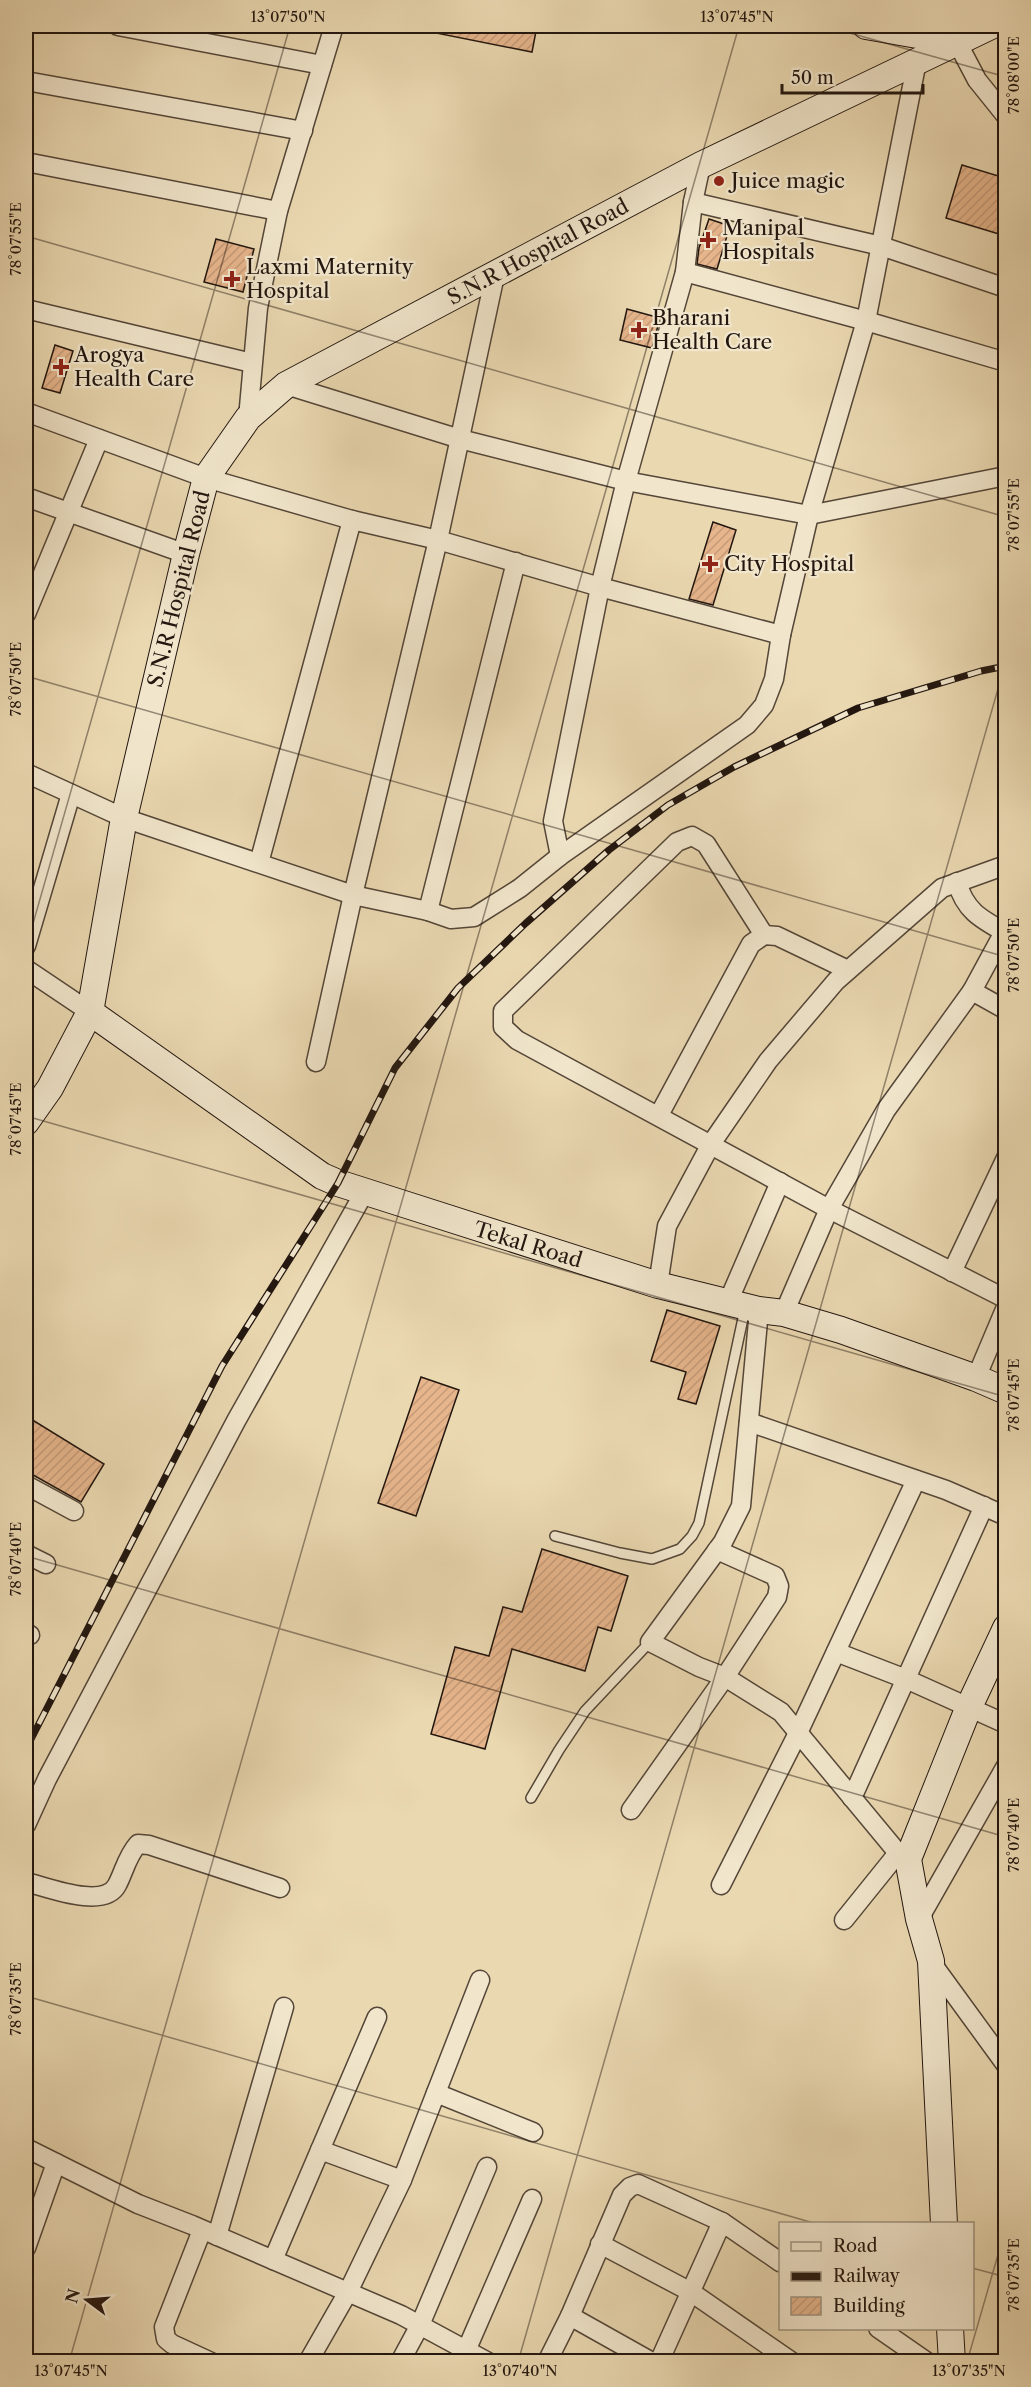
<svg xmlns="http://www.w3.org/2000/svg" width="1031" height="2387" font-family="'Libre Caslon Text',serif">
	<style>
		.building { fill: url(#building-hatch); stroke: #22160f; stroke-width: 1.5 }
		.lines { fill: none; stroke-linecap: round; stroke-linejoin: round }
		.lane-casing { stroke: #544638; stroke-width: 12 }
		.street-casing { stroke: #544638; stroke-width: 21 }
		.secondary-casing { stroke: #22160f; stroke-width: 28 }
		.lane { stroke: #f1e6cc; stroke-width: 9 }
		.street { stroke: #f1e6cc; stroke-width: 18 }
		.secondary { stroke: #f1e6cc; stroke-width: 26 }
		.rail-casing { stroke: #22160f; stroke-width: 7 }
		.rail { stroke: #f1e6cc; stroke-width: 4.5; stroke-dasharray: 14; stroke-linecap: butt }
		.ticks { fill: none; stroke: #22160f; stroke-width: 1.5; stroke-opacity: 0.45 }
		.poi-dot { fill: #8f2418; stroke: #f1e6cc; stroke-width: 2 }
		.labels { text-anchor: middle; stroke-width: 4.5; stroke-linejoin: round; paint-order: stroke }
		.poi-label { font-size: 21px; fill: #22160f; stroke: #f1e6cc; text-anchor: start }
		.street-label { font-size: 21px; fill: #22160f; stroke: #f1e6cc }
		.neatline { fill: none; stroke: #22160f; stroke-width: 2 }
		.ticks-label { font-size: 15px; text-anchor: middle; fill: #22160f }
	</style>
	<defs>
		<pattern id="building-hatch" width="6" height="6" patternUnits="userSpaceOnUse" patternTransform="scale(1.5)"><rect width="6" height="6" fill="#e6b58c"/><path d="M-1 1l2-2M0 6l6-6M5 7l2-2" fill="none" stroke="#c59b78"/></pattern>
	</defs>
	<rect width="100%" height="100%" fill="#ead8b1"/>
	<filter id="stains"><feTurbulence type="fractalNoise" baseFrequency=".00333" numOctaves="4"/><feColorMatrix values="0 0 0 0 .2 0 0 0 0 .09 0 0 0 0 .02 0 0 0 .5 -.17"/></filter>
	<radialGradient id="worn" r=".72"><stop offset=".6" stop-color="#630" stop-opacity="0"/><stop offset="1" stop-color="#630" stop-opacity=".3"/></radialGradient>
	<g class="building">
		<path d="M437,26h100l-5,26 -96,-19z"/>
		<path d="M962,165l43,13v36l-6,20 -53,-16z"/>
		<path d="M709,219l21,7 -13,43 -20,-5 2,-16z"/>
		<path d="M216,239l38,10 -11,43 -39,-10z"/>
		<path d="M627,309l33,9 -8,30 -32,-8z"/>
		<path d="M55,345l18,6 -13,42 -18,-5z"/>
		<path d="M713,522l23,8 -23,75 -24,-6z"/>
		<path d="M667,1310l53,16 -24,78 -18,-5 8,-27 -35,-11z"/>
		<path d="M421,1377l38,13 -43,126 -38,-13z"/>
		<path d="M26,1416l78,48 -23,38 -55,-31z"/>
		<path d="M542,1549l86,27 -17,55 -13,-4 -13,44 -73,-22 -27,100 -54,-15 24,-87 34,9 14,-49 19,5z"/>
	</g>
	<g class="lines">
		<defs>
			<g id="lane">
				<path d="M555,1536l65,17 32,6 28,-10 12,-13 7,-13 46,-214"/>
				<path d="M531,1798l28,-48 26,-39 65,-69"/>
			</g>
			<g id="street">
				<path d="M118,26l204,39"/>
				<path d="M957,42l20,38 29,36"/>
				<path d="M26,81l277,50"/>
				<path d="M26,162l252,49"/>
				<path d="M701,165l-8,37 -8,70 -59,209 -26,106 181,48"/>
				<path d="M693,202l188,44 125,42"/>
				<path d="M685,272l181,49 140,41"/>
				<path d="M495,275l-57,265 162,47 -47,234 7,35"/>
				<path d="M26,309l226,54"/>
				<path d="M286,385l174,54 166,42 183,34 197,-39"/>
				<path d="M26,412l180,66 146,42"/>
				<path d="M248,418l10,-110 20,-97 56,-185"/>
				<path d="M26,497l160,57"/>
				<path d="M26,614l73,-175"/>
				<path d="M26,773l98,45 229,77 85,-355 -86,-20 -93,343"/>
				<path d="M957,882c8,29 24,37 49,51"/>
				<path d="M428,911l23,8 23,-2 46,-29 40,-32 187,-131 17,-20 10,-26 7,-44 28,-120 57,-194 51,-260"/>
				<path d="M764,935l-58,-91 -14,-8 -15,6 -174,169v16l14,13 312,169 177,90"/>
				<path d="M26,946l45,-152"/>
				<path d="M26,969l64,43"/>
				<path d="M972,991l32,-59"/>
				<path d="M316,1062l37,-167 75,16 88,-349"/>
				<path d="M659,1115l92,-171 13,-9 13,1 71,34"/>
				<path d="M952,1272l54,-114"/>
				<path d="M658,1285l9,-59 44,-82 57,-83 68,-80 106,-93 64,-23"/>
				<path d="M728,1302l52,-120"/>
				<path d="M759,1310l-18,196 -18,36 -73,100 49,25 26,10 56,35 117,141 10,6"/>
				<path d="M784,1313l45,-104 57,-99 86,-119 34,19"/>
				<path d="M976,1378l30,-71"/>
				<path d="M749,1422l197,68 60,26"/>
				<path d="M26,1485l48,26"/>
				<path d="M26,1554l20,10"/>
				<path d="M26,1633l4,2"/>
				<path d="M836,1652l70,27 100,45"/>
				<path d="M852,1798l132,-292"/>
				<path d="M631,1810l94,-133 52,-80 2,-11 -4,-10 -58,-26"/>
				<path d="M26,1825l21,-46 189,-358 128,-228"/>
				<path d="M26,1882c21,5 78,28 91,3 7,-13 10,-29 21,-41l11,1 131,43"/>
				<path d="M721,1885l77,-152 118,-253"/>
				<path d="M919,1919l87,-153"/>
				<path d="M844,1920l54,-67"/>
				<path d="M931,1962l75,103"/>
				<path d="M436,2093l97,39"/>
				<path d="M26,2148l112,56 54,21 209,90 87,47"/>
				<path d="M320,2150l82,30"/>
				<path d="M202,2230l-38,97 2,12 6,5 39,18"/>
				<path d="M217,2236l67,-229"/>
				<path d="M600,2244l91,48 101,70"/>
				<path d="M26,2248l30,-85"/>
				<path d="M273,2260l104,-243"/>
				<path d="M570,2316l82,46"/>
				<path d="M878,2328l49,34"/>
				<path d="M466,2351l66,-152"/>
				<path d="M308,2362l40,-70 54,-112 78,-200"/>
				<path d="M400,2362l20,-37 67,-158"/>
				<path d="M547,2362l23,-46 52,-121 8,-8 8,-3 84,38"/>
				<path d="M659,2362l63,-140 58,40"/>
			</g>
			<g id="secondary">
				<path d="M866,26l91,16"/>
				<path d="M90,1012l232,164 16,7 320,102 101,25 25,3 57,17 135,48 30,13"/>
				<path d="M26,1122l24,-34 40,-76 34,-194 62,-264 20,-76 42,-60 38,-33 415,-220 290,-139"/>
				<path d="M944,2224l-13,-263 -12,-42 -11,-60 60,-150 38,-81"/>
				<path d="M950,2328l2,34"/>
			</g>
		</defs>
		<use href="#lane" class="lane-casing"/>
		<use href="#street" class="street-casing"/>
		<use href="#secondary" class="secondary-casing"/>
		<use href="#lane" class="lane"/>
		<use href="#street" class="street"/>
		<use href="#secondary" class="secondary"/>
		<defs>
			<path id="rail" d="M26,1749l196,-383 116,-183 57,-115 63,-80 68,-65 83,-73 59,-45 66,-38 124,-59 123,-37 25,-5"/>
		</defs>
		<use href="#rail" class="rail-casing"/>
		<use href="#rail" class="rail"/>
	</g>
	<path class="ticks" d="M825,26l181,51M26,236l980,281M26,676l980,281M26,948l264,-922M26,1116l980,281M26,1556l980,281M26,1996l791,228M972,2268l34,9M69,2362l670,-2336M518,2362l488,-1701M967,2362l39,-135"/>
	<g class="poi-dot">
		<circle cx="719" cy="181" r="6"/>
		<path d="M705 231h6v6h6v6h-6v6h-6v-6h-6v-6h6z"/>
		<path d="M229 270h6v6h6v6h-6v6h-6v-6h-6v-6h6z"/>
		<path d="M636 321h6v6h6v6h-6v6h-6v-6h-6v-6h6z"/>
		<path d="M58 358h6v6h6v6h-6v6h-6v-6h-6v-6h6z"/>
		<path d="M707 555h6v6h6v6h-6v6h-6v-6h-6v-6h6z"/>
	</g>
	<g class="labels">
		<g class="poi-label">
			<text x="731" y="188">Juice magic</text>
			<text x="722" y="235">Manipal<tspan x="722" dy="24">Hospitals</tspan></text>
			<text x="246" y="274">Laxmi Maternity<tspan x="246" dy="24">Hospital</tspan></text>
			<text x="652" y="325">Bharani<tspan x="652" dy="24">Health Care</tspan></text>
			<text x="74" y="362">Arogya<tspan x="74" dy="24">Health Care</tspan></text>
			<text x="724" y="571">City Hospital</text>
		</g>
		<g class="street-label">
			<text transform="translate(538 252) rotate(-28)" y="7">S.N.R Hospital Road</text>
			<text transform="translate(179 589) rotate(-76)" y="7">S.N.R Hospital Road</text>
			<text transform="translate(528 1245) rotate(17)" y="7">Tekal Road</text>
		</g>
	</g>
	<rect width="1031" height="2387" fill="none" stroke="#ead8b1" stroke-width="66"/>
	<rect x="779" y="2222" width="195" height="108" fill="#f1e6cc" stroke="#9e9380" stroke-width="1.5"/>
	<rect x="791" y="2242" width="30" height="9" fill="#f1e6cc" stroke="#9e9380" stroke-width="1.5"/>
	<text x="833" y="2252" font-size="18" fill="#22160f">Road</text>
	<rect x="791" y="2272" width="30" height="9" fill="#22160f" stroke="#9e9380" stroke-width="1.5"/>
	<text x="833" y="2282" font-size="18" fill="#22160f">Railway</text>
	<rect x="791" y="2297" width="30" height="18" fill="url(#building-hatch)" stroke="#9e9380" stroke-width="1.5"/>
	<text x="833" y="2312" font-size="18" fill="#22160f">Building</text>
	<g transform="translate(87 2300) rotate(286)" stroke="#f1e6cc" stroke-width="4.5" paint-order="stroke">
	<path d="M0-4.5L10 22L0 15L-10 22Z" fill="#22160f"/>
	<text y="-9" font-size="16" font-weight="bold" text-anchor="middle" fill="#22160f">N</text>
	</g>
	<path d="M782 84v9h141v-9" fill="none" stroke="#22160f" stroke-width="3"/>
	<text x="791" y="84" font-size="18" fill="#22160f" stroke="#f1e6cc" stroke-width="4.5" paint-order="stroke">50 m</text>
	<rect x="33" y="33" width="965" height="2321" class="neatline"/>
	<g class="ticks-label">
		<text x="288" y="22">13°07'50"N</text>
		<text x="737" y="22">13°07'45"N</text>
		<text transform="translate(1014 75) rotate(-90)" y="5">78°08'00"E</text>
		<text transform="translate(16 239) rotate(-90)" y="5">78°07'55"E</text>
		<text transform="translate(1014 515) rotate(-90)" y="5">78°07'55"E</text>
		<text transform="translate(16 679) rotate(-90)" y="5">78°07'50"E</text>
		<text transform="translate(1014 955) rotate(-90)" y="5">78°07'50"E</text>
		<text transform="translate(16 1119) rotate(-90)" y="5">78°07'45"E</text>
		<text transform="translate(1014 1395) rotate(-90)" y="5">78°07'45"E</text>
		<text transform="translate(16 1559) rotate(-90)" y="5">78°07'40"E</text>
		<text transform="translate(1014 1835) rotate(-90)" y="5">78°07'40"E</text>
		<text transform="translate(16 1999) rotate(-90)" y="5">78°07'35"E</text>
		<text transform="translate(1014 2275) rotate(-90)" y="5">78°07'35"E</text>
		<text x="71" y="2376">13°07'45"N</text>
		<text x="520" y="2376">13°07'40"N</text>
		<text x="969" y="2376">13°07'35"N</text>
	</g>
	<rect width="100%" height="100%" filter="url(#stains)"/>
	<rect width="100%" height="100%" fill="url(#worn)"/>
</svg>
